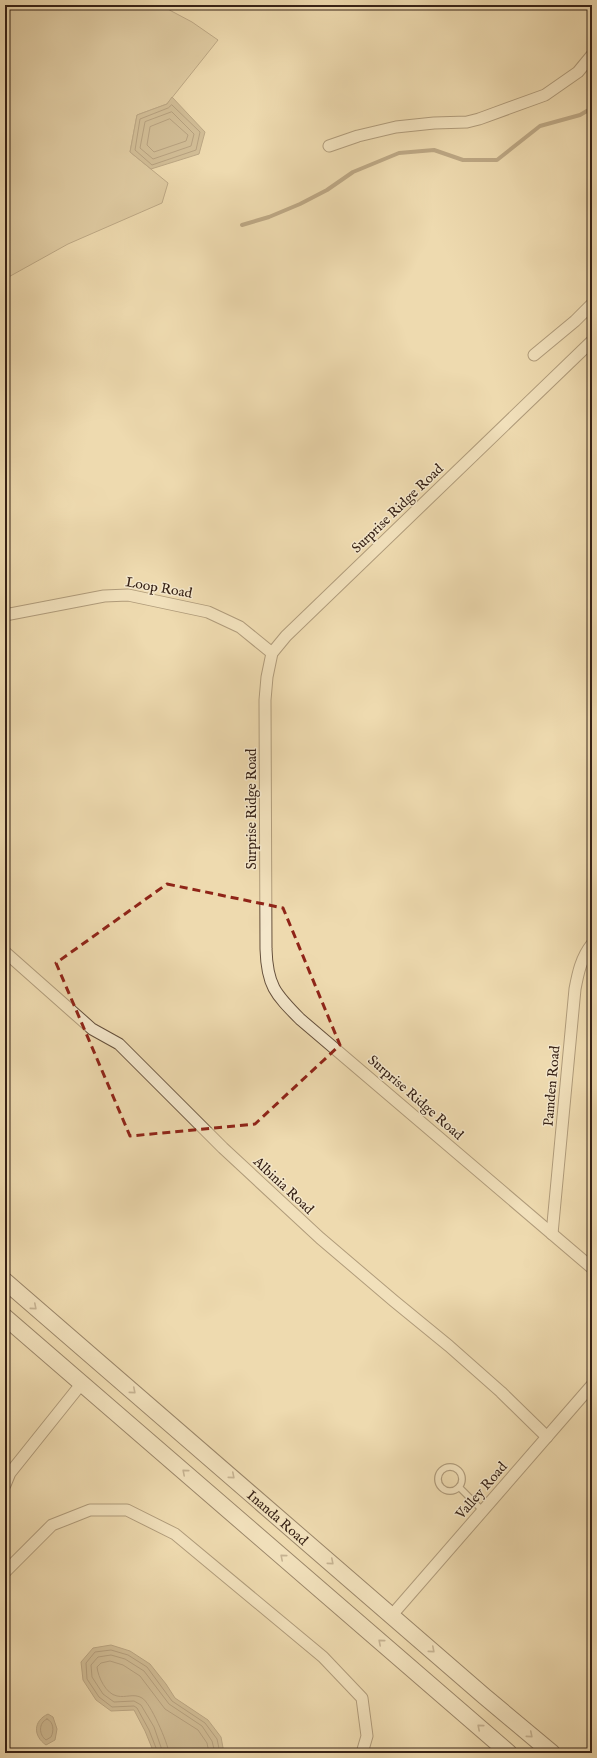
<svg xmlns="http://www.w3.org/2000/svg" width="597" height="1758" font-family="'IM FELL English',serif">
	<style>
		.green { fill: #cfbb95; stroke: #836e56 }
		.water { fill: #b09b7b; stroke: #806b53 }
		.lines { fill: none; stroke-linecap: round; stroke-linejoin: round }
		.shore { stroke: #745e48; stroke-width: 1 }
		.stream { stroke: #806b53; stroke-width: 4 }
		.lane-casing { stroke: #65503c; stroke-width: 8 }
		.street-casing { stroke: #65503c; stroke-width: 13 }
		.secondary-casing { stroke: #372216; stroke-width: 18 }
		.lane { stroke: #f4e7cb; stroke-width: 5.5 }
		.street { stroke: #f4e7cb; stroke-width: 11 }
		.secondary { stroke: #f4e7cb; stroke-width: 16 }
		.oneway { stroke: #968470 }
		.marked { fill: none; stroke: #8f2418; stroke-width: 3; stroke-dasharray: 8 5; stroke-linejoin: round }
		.labels { text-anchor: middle; stroke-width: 3; stroke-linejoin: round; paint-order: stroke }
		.street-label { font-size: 14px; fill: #372216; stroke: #f4e7cb }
	</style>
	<rect width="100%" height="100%" fill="#eedaaf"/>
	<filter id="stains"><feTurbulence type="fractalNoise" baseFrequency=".005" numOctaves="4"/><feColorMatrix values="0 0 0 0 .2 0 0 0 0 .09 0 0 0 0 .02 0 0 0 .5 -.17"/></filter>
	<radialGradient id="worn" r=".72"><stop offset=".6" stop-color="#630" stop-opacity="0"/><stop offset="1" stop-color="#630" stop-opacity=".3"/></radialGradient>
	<path class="green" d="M5,5h155l32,17 26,18 -51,64 -30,11 -7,37 38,31 -6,20 -94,41 -63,35z"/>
	<g class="water">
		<path d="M172,97l33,35 -6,22 -48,15 -21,-17 7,-37 30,-11z"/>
		<path d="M111,1645l19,6 20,13 16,20 9,14 33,22 13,17 3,16h-70l-9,-22 -11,-21 -23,1 -15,-11 -13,-20 -2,-18 12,-14z"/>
		<path d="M48,1714l5,3 4,12 -2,11 -9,5c-13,-9 -13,-24 2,-31z"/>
	</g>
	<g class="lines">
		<g class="shore">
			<path d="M172,105l28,27 -4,18 -44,15 -17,-15 5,-31 28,-11z"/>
			<path d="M172,112l22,22 -3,12 -38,13 -13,-11 5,-26z"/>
			<path d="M170,119l18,16 -2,6 -32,11 -7,-7 3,-18z"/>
			<path d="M47,1719c7,3 7,12 4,18l-5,3c-7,-5 -8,-17 1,-21z"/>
			<path d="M158,1753l-9,-23 -12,-22 -3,-2 -22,1 -13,-10 -12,-18 -1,-16 9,-11 16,-2 17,5 19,12 25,34 33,22 12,16 3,14"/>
			<path d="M163,1753l-9,-26 -13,-22 -7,-4 -20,1 -11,-8 -11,-17 -1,-12 7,-8 13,-2 14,4 19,12 25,33 33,22 10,15 3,12"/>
			<path d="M169,1753c-1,-10 -19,-51 -27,-55 -8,-5 -16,0 -25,-2 -11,-2 -19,-19 -20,-29l4,-4 9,-2 13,4 17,11 25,33 33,21 9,13 2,10"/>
		</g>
		<path class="stream" d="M242,225l27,-8 31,-13 27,-14 26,-18 46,-19 35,-3 29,10h34l43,-34 40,-11 12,-7"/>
		<defs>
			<g id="lane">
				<circle cx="450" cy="1479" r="12"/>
				<path d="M459,1487l24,24"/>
			</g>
			<g id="street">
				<path d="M329,146l29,-10 38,-9 38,-4 33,-1 12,-3 66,-24 33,-23 14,-17"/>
				<path d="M592,341l-306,295 -14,17 -5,24 -2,23 1,249c1,36 9,45 34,70l292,249"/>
				<path d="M534,355l41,-34 17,-17"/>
				<path d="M5,615l99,-19 24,-1 80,17 32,15 32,26"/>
				<path d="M5,952l87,77 27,15 104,104 97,90 74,63 55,45 52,46 46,45"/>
				<path d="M552,1234l23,-245c3,-16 6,-31 17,-45"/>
				<path d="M5,1485l5,-12 72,-90"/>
				<path d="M5,1572l47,-47 38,-15h37l48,24 148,123 39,41 5,38 -5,17"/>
				<path d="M392,1615l200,-230"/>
			</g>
			<g id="secondary">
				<path id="s1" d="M5,1281l479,415 68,57"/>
				<path d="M5,1317l504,436"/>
			</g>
		</defs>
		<use href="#lane" class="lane-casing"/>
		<use href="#street" class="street-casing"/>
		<use href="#secondary" class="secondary-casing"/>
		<use href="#lane" class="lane"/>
		<use href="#street" class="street"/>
		<use href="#secondary" class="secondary"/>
	</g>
	<defs><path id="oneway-chevron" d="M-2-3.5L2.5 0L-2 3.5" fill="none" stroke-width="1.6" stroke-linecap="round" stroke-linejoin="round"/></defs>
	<g class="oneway">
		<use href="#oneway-chevron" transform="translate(34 1307) rotate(41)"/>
		<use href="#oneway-chevron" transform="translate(133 1391) rotate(41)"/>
		<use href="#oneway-chevron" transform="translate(185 1472) rotate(-139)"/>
		<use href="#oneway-chevron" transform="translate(232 1476) rotate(41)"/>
		<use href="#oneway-chevron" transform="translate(283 1557) rotate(-139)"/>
		<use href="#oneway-chevron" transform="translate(331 1562) rotate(41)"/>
		<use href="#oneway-chevron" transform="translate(381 1642) rotate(-139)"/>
		<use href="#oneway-chevron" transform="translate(432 1650) rotate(41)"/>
		<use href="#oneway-chevron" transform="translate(480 1727) rotate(-139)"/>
		<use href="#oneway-chevron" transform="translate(530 1735) rotate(40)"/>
	</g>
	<path d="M0 0H597V1758H0ZM167,884l116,24 57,137 -85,79 -125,12 -74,-173z" fill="#eedaaf" fill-opacity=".55" fill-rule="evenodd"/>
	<path class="marked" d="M167,884l116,24 57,137 -85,79 -125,12 -74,-173z"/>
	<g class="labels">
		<g class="street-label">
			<text transform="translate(397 508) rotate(-44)" y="5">Surprise Ridge Road</text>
			<text transform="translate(159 587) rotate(10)" y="5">Loop Road</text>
			<text transform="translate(251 809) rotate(-90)" y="5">Surprise Ridge Road</text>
			<text transform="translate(551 1086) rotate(-85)" y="5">Pamden Road</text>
			<text transform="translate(416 1097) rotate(41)" y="5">Surprise Ridge Road</text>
			<text transform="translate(284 1185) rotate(43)" y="5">Albinia Road</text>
			<text transform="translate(481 1490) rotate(-49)" y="5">Valley Road</text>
			<text dy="5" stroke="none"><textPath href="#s1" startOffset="361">Inanda Road</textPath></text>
		</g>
	</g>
	<rect width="597" height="1758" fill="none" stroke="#eedaaf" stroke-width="20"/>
	<rect x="6" y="6" width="585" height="1746" fill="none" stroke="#372216" stroke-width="2"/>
	<rect x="10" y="10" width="577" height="1738" fill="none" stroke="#372216"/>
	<rect width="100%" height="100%" filter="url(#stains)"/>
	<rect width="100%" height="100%" fill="url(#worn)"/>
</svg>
